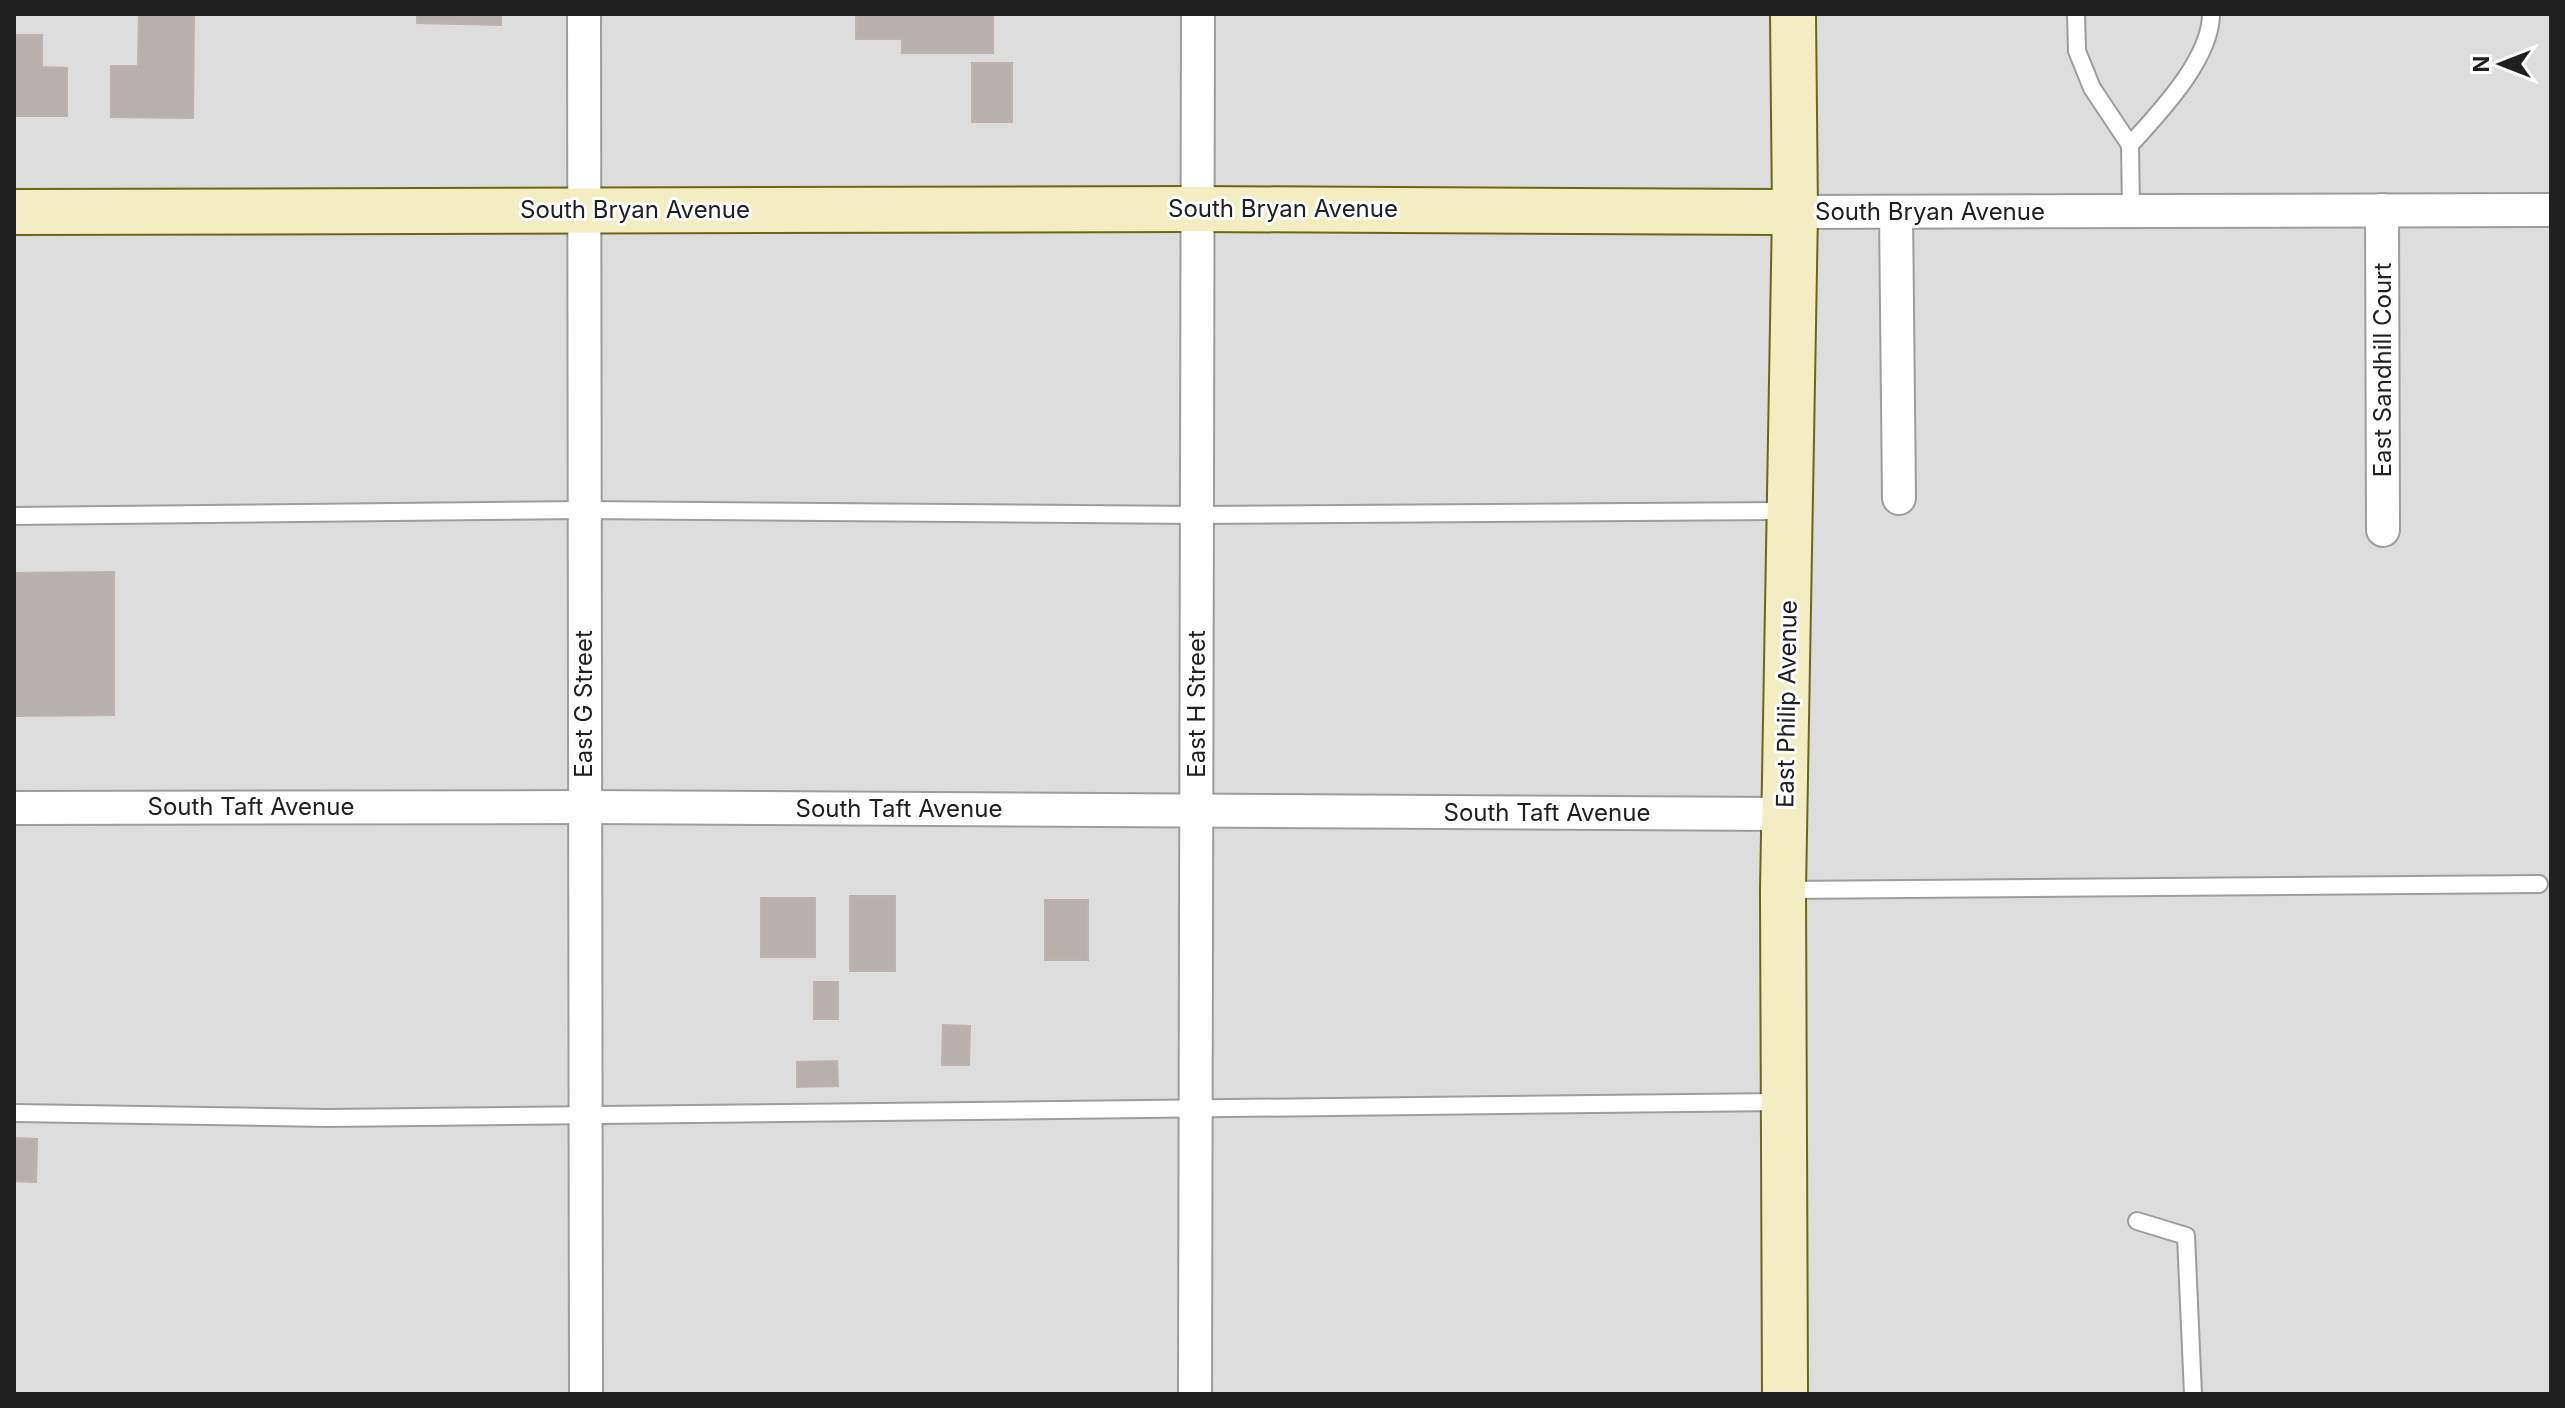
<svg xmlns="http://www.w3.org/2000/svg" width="2565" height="1408" font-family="Inter,sans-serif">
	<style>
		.residential { fill: #ddd }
		.building { fill: #b8b0ad; stroke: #bfb1ab; stroke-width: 2 }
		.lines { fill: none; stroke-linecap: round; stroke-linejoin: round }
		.lane-casing { stroke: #9d9d9d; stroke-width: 20 }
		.street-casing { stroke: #9d9d9d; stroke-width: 36 }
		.secondary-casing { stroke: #6a6813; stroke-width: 48 }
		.lane { stroke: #fff; stroke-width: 16 }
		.street { stroke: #fff; stroke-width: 32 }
		.secondary { stroke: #f2eec2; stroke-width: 44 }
		.labels { text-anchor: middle; stroke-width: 6; stroke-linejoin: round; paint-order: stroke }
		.street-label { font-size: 24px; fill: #202020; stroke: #fff }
	</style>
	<rect width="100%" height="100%" fill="#efebe7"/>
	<rect class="residential" x="14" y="14" width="2537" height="1380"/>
	<g class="building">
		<path d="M139,14h55l-1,104 -82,-1v-51h27z"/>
		<path d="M417,14h84v11l-84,-2z"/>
		<path d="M856,14h137v39h-91v-14h-46z"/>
		<path d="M14,35h28v32l25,1v48h-53z"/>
		<rect x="972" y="63" width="40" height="59"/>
		<path d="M114,572v143l-100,1v-143z"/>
		<rect x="850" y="896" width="45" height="75"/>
		<rect x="761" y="898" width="54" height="59"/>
		<rect x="1045" y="900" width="43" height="60"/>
		<rect x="814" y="982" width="24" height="37"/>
		<path d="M943,1025l27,1 -1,39h-27z"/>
		<path d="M837,1061l1,25 -41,1v-25z"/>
		<path d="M14,1138l23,1 -1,43 -22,-1z"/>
	</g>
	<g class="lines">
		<defs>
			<g id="lane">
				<path d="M2076,14l1,37 15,37 38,57c29,-32 81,-86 81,-131"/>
				<path d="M2130,145l1,66"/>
				<path d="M14,516l569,-6 614,5 592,-4"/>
				<path d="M1785,890l754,-6"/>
				<path d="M14,1113l314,5 1455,-16"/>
				<path d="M2137,1221l49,15 7,158"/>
			</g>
			<g id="street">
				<path d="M584,14l2,1380"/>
				<path d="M2382,210l1,320"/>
				<path d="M1795,212l756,-2"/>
				<path d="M1896,212l3,286"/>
				<path d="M14,808l570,-1 1201,7"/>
				<path d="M1195,1394l3,-1380"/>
			</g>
			<g id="secondary">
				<path d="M14,212l1183,-3 598,3"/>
				<path d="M1785,1394l-2,-504 12,-678 -2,-198"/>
			</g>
		</defs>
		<use href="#lane" class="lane-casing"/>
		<use href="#street" class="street-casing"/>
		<use href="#secondary" class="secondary-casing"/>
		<use href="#lane" class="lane"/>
		<use href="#street" class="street"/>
		<use href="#secondary" class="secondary"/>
	</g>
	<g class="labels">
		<g class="street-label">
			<text x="1283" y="217">South Bryan Avenue</text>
			<text x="635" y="218">South Bryan Avenue</text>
			<text x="1930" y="220">South Bryan Avenue</text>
			<text transform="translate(2383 370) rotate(-90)" y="8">East Sandhill Court</text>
			<text transform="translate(584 704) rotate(-90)" y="8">East G Street</text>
			<text transform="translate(1197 704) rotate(-90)" y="8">East H Street</text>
			<text transform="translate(1787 704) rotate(-89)" y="8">East Philip Avenue</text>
			<text x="251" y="815">South Taft Avenue</text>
			<text x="899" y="817">South Taft Avenue</text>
			<text x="1547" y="821">South Taft Avenue</text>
		</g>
	</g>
	<rect width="2565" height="1408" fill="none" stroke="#202020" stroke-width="32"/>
	<g transform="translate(2501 64) rotate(270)" stroke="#ffffff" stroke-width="6" paint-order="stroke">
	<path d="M0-6L14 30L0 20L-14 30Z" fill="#202020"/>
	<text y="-12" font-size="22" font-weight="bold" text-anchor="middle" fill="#202020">N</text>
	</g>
</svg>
